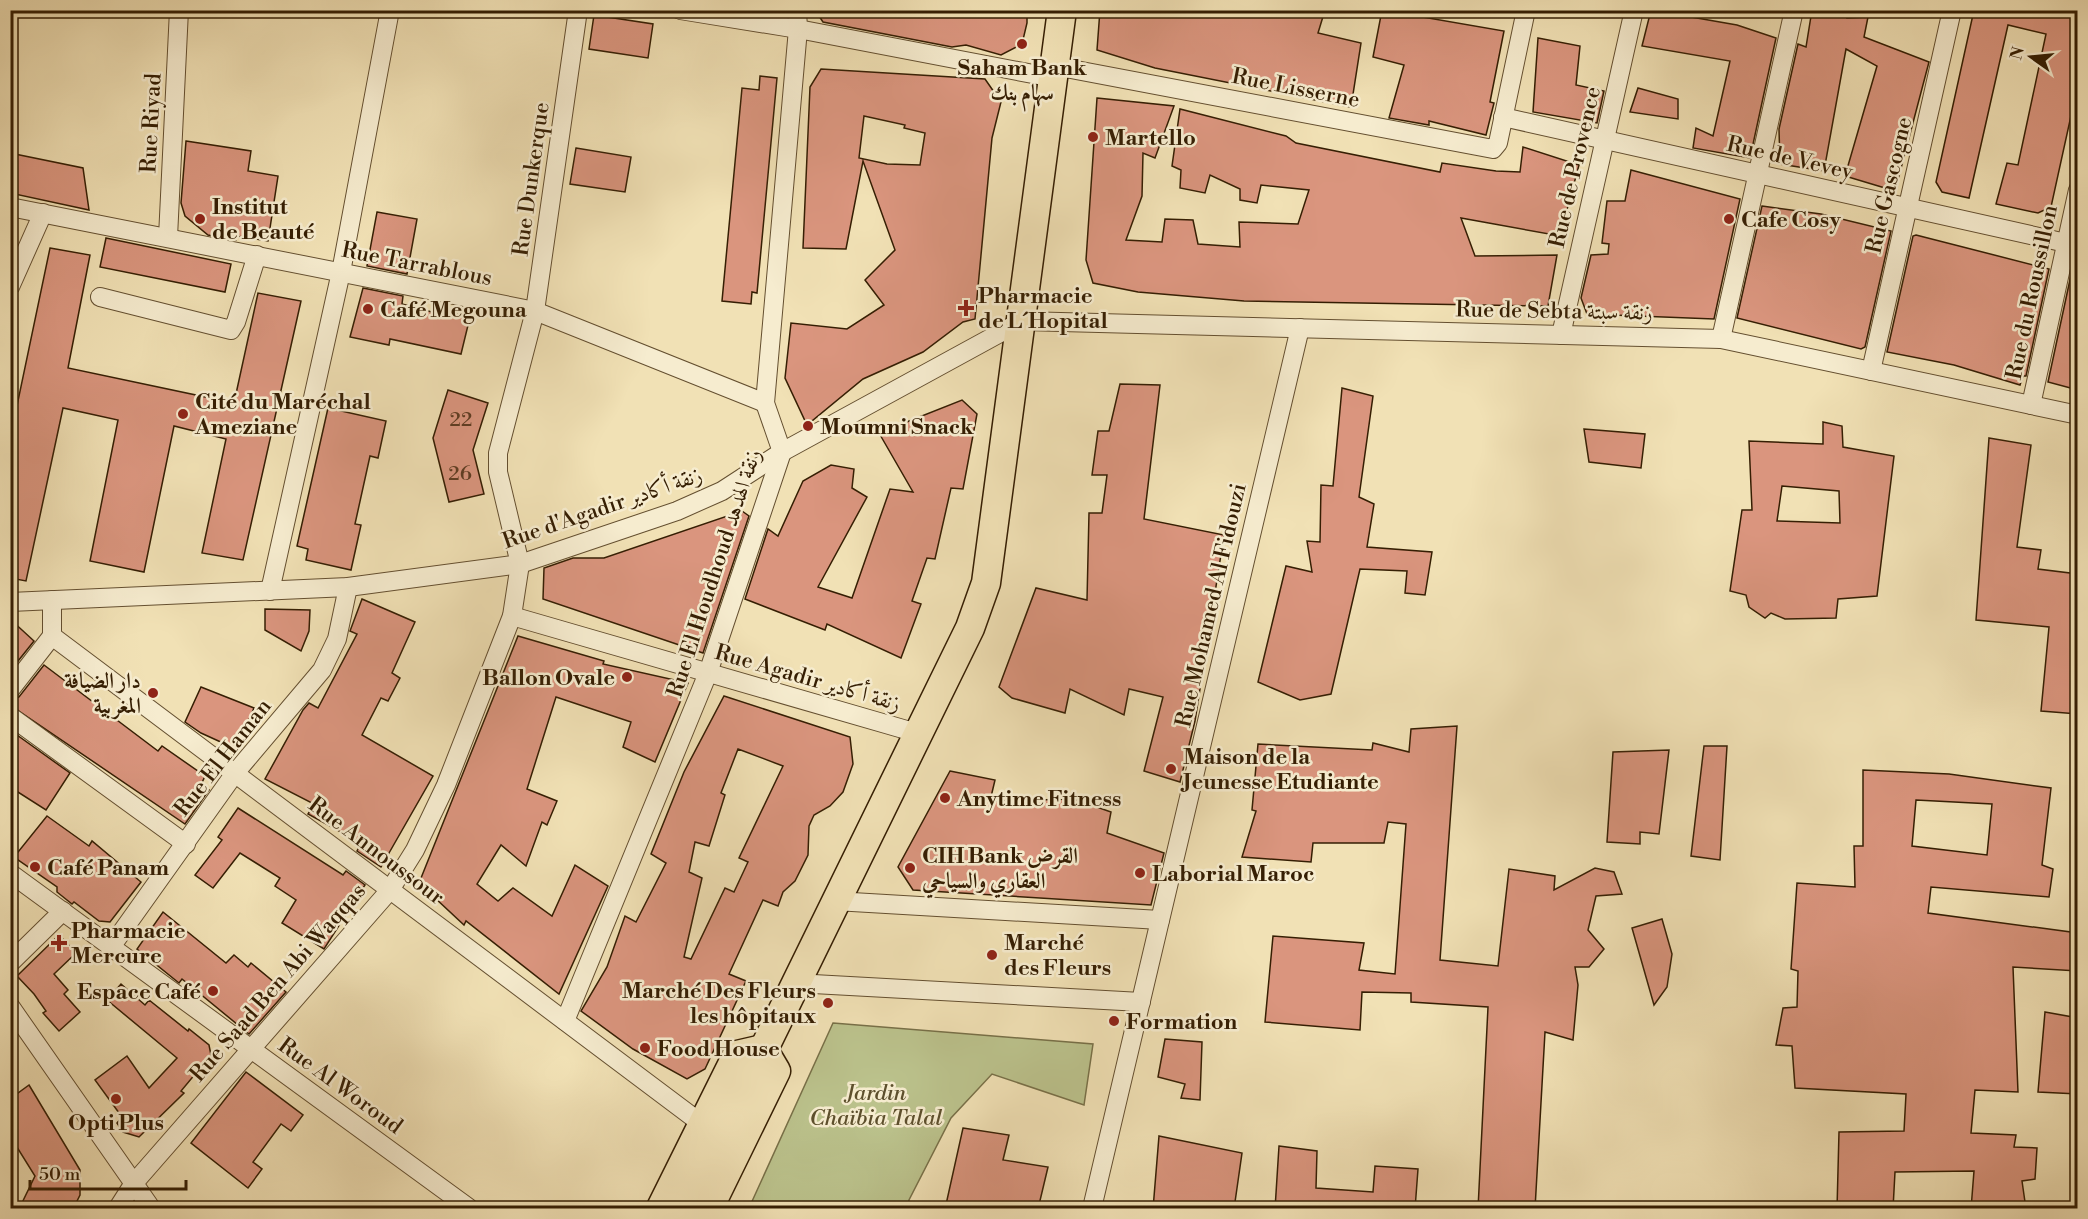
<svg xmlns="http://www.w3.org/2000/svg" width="2088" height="1219" font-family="'Libre Bodoni',Amiri,serif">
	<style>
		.green { fill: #bbc28c; stroke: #787048; stroke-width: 1.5 }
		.building { fill: #da957e; stroke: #351e03; stroke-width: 1.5; fill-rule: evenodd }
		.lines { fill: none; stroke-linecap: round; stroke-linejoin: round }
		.minor-casing { stroke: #644f30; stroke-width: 20 }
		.primary-casing { stroke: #351e03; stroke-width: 31 }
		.minor { stroke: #f6eccf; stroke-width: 18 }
		.primary { stroke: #f1e1b5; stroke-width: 28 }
		.poi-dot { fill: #8f2418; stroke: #f6eccf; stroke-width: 2 }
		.labels { text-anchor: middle; stroke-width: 5; stroke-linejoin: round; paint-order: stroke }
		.number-label { font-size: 20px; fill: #5e3c22 }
		.poi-label { font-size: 22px; font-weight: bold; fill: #351e03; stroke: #f6eccf; text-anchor: start }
		.street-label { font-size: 22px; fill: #351e03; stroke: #f6eccf }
		.park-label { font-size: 22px; font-style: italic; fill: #5d4f2c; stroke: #f6eccf }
	</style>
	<rect width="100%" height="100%" fill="#f1e1b5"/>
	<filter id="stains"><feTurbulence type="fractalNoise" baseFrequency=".00333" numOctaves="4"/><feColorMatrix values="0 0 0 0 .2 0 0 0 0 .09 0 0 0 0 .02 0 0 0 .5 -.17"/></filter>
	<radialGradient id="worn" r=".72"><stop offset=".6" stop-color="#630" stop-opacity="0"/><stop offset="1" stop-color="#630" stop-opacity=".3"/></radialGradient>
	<path class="green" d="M833,1023l260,21 -9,61 -92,-31 -41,44 -42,82 -1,8h-159z"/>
	<g class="building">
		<path d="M815,10h212v13l-5,21 -21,11 -35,-10 -14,2 -129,-25z"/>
		<path d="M1100,10h225l-7,23 43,10 -10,64 -196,-39 -58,-18z"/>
		<path d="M1382,10l122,21 -14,71 4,1 -8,32 -57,-14v4l-40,-7 15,-53 -31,-8z"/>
		<path d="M1651,10l86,15 39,13 -26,120 -57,-10 3,-20 17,8 17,-75 -88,-15z"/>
		<path d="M1812,10h36l-1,8 21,-1 -4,20 65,25 -34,129 -50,-15 32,-110 -31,-17 -22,122 -44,-7 -1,-35 19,-85 8,3z"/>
		<path d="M1974,10h104v74l-27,123 -13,6 -42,-9 11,-41 11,2 28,-131 -38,-9 -39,173 -27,-6 -6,-10z"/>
		<path d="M594,15l59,9 -5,34 -59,-9z"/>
		<path d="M1538,38l42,8 -4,39 28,6 -7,32 -64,-11z"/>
		<path d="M821,69l164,10 16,23 -9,36 -17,181 -12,3 -40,30 -60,27 -56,46 -22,-47 6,-55 56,6 37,-24 -19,-25 30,-30 -32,-89 -17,88 -43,-1 7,-161zM864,116l41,9 -1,3 21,5 -5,32 -33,-1 -28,-6z"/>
		<path d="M760,76l17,2 -20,215 -5,-1 -1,12 -29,-3 20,-213 17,2z"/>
		<path d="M1638,88l40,11v20l-48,-7z"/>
		<path d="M1097,98l77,8 -19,52 -12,-5 -1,43 -16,44 36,2 3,-23 28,1 5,24 42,3 -1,-25 59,2 11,-34 -48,-5 -4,18 -17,-3v-11l-30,-14 -5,18 -25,-5 1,-18 -9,-4 8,-57 106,27 10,7 144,29 2,-9 54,8 24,1 3,-25 56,18 -19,71 -99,-18 14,38 82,-1 -9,51 -304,-5 -106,-9 -45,-9 -7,-23z"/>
		<path d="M186,141l65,10 -3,20 30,5 -10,65 -31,-5 -1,4 -28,-5 -23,-19 -4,-13z"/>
		<path d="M576,148l55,9 -6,35 -55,-8z"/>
		<path d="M10,153l73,15 6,42 -79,-17z"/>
		<path d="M1631,170l109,29 -26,120 -127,-5 -6,-16 10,-43 17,-1 1,-10 -7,-1 5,-42h18z"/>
		<path d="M1762,206l59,8 70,17 -26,116 -4,2 -124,-31z"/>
		<path d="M377,212l40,7 -10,55 -40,-8z"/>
		<path d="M1916,235l133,34 -23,107h-3l-3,9 -66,-20 -67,-13 26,-116z"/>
		<path d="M106,238l125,26 -6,28 -125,-25z"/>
		<path d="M50,248l40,7 -22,113 166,35 24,-110 43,8 -58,259 -41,-7 24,-114 -52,-13 -30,146 -54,-11 28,-141 -55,-12 -37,173 -16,-3v-139z"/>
		<path d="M2071,275l7,2v113l-30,-8z"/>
		<path d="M363,288l40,8 -1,8 41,11 1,-5 26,7 -9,37 -71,-15 -1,6 -39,-8z"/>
		<path d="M1120,384l40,1 -16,134 80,16 -29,186 -15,61 -36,-11 19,-74 -34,-8 -5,26 -54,-26 -5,24 -53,-15 -13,-11 37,-99 51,12 2,-87h13l5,-38h-15l6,-44h11z"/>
		<path d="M1342,388l31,8 -14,101 15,7 -7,43 65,5 -7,43 -20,-2 2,-22 -47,-2 -29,125 -31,6 -42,-18 28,-116 26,6 -5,-31 13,1 1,-57 12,1z"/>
		<path d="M448,390l40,13 -15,47 11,44 -35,8 -16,-64z"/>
		<path d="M962,400l15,14 -14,75 -12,-1 -16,71 -8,-1 -15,43 9,3 -20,54 -74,-34 -2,6 -80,-31 23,-70 10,7 25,-55 28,-16 23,4 -2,19 15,9 -49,90 34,11 38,-109 23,3 -34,-59z"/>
		<path d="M328,408l58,13 -8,37 -8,-2 -15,68 6,1 -10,45 -45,-10 2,-11 -11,-3z"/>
		<path d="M1823,422l19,4 1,21 51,9 -17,140 -39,3 -2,19 -51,1 -14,-6 -6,5 -16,-11 -3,-12 -16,-4 12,-81h10l-3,-69 74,3zM1782,486l57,5 1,32 -63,-2z"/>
		<path d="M1584,429l61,5 -4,34 -52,-6z"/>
		<path d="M1989,438l42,7 -14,102 24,3 -3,19 40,5v140l-37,-3 8,-84 -73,-7z"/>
		<path d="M742,511l7,5 -46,137 -160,-54 1,-31 29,-10h31z"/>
		<path d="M362,599l53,23 -23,51 8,5 -12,23 -7,-3 -19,37 71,41 -52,91 -24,-16 4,-8 -53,-29 6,-10 -49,-25 38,-69 6,-7 9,5 39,-74 -7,-3z"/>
		<path d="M265,609l45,1 -1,21 -8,20 -36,-21z"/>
		<path d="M10,619l24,22 -24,30z"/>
		<path d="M518,636l86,25 -1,3 85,19 -33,79 -32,-15 8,-25 -75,-25 -29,92 30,12 -10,24 -5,-3 -16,44 -25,-21 -24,39 21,17 15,-13 39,28 23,-51 33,21 -49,108 -93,-73 -2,4 -45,-42z"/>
		<path d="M44,665l114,86 4,-5 43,30 -4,9 8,5 -24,34 -175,-119v-4l9,-4z"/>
		<path d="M201,687l53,21 -18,41 -35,-16 -16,-11z"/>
		<path d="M724,696l126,41 3,27 -10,28 -13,14 -16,9 -5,11 -1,29 -13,26 -12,11 -5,14 -15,-6 -34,74 17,7 -41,88 -18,10 -54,-30 -52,-38 26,-44 18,-51 11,6 30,-59 -15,-9 33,-82zM738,749l45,17 -44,92 9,4 -14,30 -9,-4 -34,71 -7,-2 18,-79 -13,-6 6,-30 14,4 16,-51 -4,-2z"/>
		<path d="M1457,726l-17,234 58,6 11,-97 46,7 -1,14 41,-22 19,4 8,22 -26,2 -8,34 16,19 -15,18h-14l3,18 -5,55 -28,-8 -10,177h-57l10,-202 -77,-5v-9l-49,-1 -2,38 -95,-8 8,-86 91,7 -5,27 36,4 11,-150 -18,-2 -4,21h-71l-2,19 -69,-5 14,-46 -4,-1 6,-66 114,6 1,-7 36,9 2,-23z"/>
		<path d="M10,730l60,43 -24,37 -36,-23z"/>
		<path d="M1704,746h23l-7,114 -29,-4z"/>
		<path d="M1669,750l-10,84 -19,-2v12l-33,-2 6,-90z"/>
		<path d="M1863,770l86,4 102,14 -9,77 11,4 -4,28 -118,-10 -3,26 150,20v38l-65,-4 5,125 -43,-2 -4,43 45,2 -2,12 23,1 -2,31 -13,2 4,28h-55l3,-38 -79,1 -2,37h-56l2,-77 65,-1 2,-37 -111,-6 -3,-42 -16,-1 7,-37 14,-1 1,-36 -7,-2 6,-86 58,4 -1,-41h9zM1916,800l76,4 -5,51 -75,-9z"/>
		<path d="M950,771l45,9 -5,21 84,-2 37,13 -4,21 57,20 -13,52 -238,-15 -15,-23z"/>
		<path d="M238,808l105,67 3,-4 19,14 -41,64 -42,-26 14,-23 -21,-14 5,-8 -40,-25 -27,35 -18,-13 27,-35 -4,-3z"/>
		<path d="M47,816l42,30 3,-5 49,41 -31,40 -11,-1 -25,-19 -2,2 -15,-12v-5l-43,-30z"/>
		<path d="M163,912l63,51 8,-8 14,12 3,-4 35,29 -37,42 -67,-55 -3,4 -42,-34z"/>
		<path d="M1662,919l10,35 -5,33 -13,18 -22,-77z"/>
		<path d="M59,935l17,18 -22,21 14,16 -4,4 16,18 -21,19 -16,-18 3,-2 -12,-17 -17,-18z"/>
		<path d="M121,984l24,21 4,-5 39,31 1,-2 20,16 2,10 -30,36 3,2 -45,44 -16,-5 -6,-9 5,-6 -27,-37 32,-24 22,32 28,-30 -70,-58z"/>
		<path d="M2045,1012l33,6v76l-40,-2z"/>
		<path d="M1165,1039l37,3 -2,58 -19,-2 4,-14 -27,-7z"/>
		<path d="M246,1072l57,43 -12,16 -10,-7 -28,38 9,7 -14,19 -57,-45z"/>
		<path d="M29,1085l51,85v25l-7,14h-54l16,-33 -25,-40v-37z"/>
		<path d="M963,1128l46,7 -6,25 45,7 -10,42h-93z"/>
		<path d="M1159,1136l83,17 -8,56h-81z"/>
		<path d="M1279,1146l38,5 -1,37 57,4 2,-26 43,3 -3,40h-140z"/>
	</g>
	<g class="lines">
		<defs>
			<g id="minor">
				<path d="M680,10l118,19 256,49"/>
				<path d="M1055,66l438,83 5,-6 28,-133"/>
				<path d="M1503,117l563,126"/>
				<path d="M10,207l525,104 230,92"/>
				<path d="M168,237l11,-227"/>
				<path d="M10,287l33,-74"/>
				<path d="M100,297l131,33 5,-8 21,-67"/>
				<path d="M1561,335l73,-325"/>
				<path d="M1721,339l73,-329"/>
				<path d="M1871,371l81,-361"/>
				<path d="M2031,405l47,-215"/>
				<path d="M270,591l71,-319 49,-262"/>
				<path d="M52,600v36"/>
				<path d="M10,602l338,-15 172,-23 157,-53 45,-20 60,-39 240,-131 699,18 357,76"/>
				<path d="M512,616l405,117"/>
				<path d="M52,636l650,488"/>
				<path d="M10,690l42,-54"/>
				<path d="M10,716l176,128"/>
				<path d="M10,873l459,335"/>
				<path d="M835,901l325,19"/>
				<path d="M111,947l124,-174 87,-103 15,-31 11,-52"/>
				<path d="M10,963l53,-52"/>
				<path d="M795,983l346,19"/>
				<path d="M10,1006l141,202"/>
				<path d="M565,1021l143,-348 74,-221 -17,-49 33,-374 -1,-19"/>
				<path d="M118,1208l16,-25 256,-293 25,-40 31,-65 66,-169 8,-52 -22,-92v-19l37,-142 43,-301"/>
				<path d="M1092,1208l208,-880"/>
			</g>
			<g id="primary">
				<path d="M661,1208l76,-153 26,-6"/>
				<path d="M686,1208l284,-580 16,-45 76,-573"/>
				<path d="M709,1208l67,-137 -13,-22"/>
			</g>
		</defs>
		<use href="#minor" class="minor-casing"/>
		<use href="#primary" class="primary-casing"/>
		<use href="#minor" class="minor"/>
		<use href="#primary" class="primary"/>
	</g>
	<g class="poi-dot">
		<circle cx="1022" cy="44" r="6"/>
		<circle cx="1093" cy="137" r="6"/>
		<circle cx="200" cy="219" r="6"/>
		<circle cx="1729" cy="219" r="6"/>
		<path d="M963 299h6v6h6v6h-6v6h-6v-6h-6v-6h6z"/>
		<circle cx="368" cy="309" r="6"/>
		<circle cx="183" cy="414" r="6"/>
		<circle cx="808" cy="426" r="6"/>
		<circle cx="627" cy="677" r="6"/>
		<circle cx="153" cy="693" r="6"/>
		<circle cx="1171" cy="769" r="6"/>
		<circle cx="945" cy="798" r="6"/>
		<circle cx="35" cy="867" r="6"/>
		<circle cx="910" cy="868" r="6"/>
		<circle cx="1140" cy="873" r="6"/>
		<path d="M56 934h6v6h6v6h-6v6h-6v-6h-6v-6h6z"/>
		<circle cx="992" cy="955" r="6"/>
		<circle cx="213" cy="991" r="6"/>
		<circle cx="828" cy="1003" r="6"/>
		<circle cx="1114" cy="1021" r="6"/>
		<circle cx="645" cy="1048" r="6"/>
		<circle cx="116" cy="1099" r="6"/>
	</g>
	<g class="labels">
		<g class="number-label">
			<text x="461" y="426">22</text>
			<text x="460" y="480">26</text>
		</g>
		<g class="poi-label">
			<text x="1022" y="75" text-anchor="middle">Saham Bank<tspan x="1022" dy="25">سهام بنك</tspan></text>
			<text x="1105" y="145">Martello</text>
			<text x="212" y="214">Institut<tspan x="212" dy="25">de Beauté</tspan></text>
			<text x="1741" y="227">Cafe Cosy</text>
			<text x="978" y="303">Pharmacie<tspan x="978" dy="25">de L´Hopital</tspan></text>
			<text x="380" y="317">Café Megouna</text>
			<text x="195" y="409">Cité du Maréchal<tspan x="195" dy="25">Ameziane</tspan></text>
			<text x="820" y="434">Moumni Snack</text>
			<text x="615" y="685" text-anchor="end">Ballon Ovale</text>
			<text x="141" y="688" text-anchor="end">دار الضيافة<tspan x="141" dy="25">المغربية</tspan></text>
			<text x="1183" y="764">Maison de la<tspan x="1183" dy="25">Jeunesse Etudiante</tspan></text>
			<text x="957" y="806">Anytime Fitness</text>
			<text x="922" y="863">CIH Bank القرض<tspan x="922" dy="25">العقاري والسياحي</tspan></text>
			<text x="47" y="875">Café Panam</text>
			<text x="1152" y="881">Laborial Maroc</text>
			<text x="71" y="938">Pharmacie<tspan x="71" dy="25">Mercure</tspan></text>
			<text x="1004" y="950">Marché<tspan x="1004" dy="25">des Fleurs</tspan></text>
			<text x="816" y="998" text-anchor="end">Marché Des Fleurs<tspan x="816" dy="25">les hôpitaux</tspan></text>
			<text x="201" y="999" text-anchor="end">Espace Café</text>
			<text x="1126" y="1029">Formation</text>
			<text x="657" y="1056">Food House</text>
			<text x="116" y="1130" text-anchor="middle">Opti Plus</text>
		</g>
		<g class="street-label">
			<text transform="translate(1296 87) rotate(11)" y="8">Rue Lisserne</text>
			<text transform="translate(150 123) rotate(-87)" y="8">Rue Riyad</text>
			<text transform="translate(1790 157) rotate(13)" y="8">Rue de Vevey</text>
			<text transform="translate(1574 167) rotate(-77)" y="8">Rue de Provence</text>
			<text transform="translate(530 179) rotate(-82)" y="8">Rue Dunkerque</text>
			<text transform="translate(1888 185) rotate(-77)" y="8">Rue Gascogne</text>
			<text transform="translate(417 263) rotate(11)" y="8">Rue Tarrablous</text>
			<text transform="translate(2031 292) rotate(-78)" y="8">Rue du Roussillon</text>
			<text transform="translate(1554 310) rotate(1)" y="8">Rue de Sebta زنقة سبتة</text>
			<text transform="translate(602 507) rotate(-19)" y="8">Rue d'Agadir زنقة أكادير</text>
			<text transform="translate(713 573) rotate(-72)" y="8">Rue El Houdhoud زنقة الهدهد</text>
			<text transform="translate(1210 605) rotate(-77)" y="8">Rue Mohamed Al Fidouzi</text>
			<text transform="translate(808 677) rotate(16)" y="8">Rue Agadir زنقة أكادير</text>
			<text transform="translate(222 757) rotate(-52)" y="8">Rue El Haman</text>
			<text transform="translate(377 850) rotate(37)" y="8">Rue Annoussour</text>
			<text transform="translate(277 982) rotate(-49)" y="8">Rue Saad Ben Abi Waqqas</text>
			<text transform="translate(341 1085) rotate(36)" y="8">Rue Al Woroud</text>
		</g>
		<g class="park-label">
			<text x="876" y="1100">Jardin<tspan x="876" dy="25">Chaïbia Talal</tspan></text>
		</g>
	</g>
	<rect width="2088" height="1219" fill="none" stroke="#f1e1b5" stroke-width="36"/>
	<rect x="12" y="12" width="2064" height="1195" fill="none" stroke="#351e03" stroke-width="3"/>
	<rect x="18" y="18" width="2052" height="1183" fill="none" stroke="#351e03" stroke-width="1.5"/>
	<g transform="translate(2031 57) rotate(285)" stroke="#f6eccf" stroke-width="4.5" paint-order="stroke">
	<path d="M0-4.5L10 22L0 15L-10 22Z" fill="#351e03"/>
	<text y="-9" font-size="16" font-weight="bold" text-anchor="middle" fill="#351e03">N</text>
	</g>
	<path d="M30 1180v9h156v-9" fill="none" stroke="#351e03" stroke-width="3"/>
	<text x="39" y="1180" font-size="18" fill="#351e03" stroke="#f6eccf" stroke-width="4.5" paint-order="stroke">50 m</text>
	<rect width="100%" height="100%" filter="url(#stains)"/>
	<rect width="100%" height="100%" fill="url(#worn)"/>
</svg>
